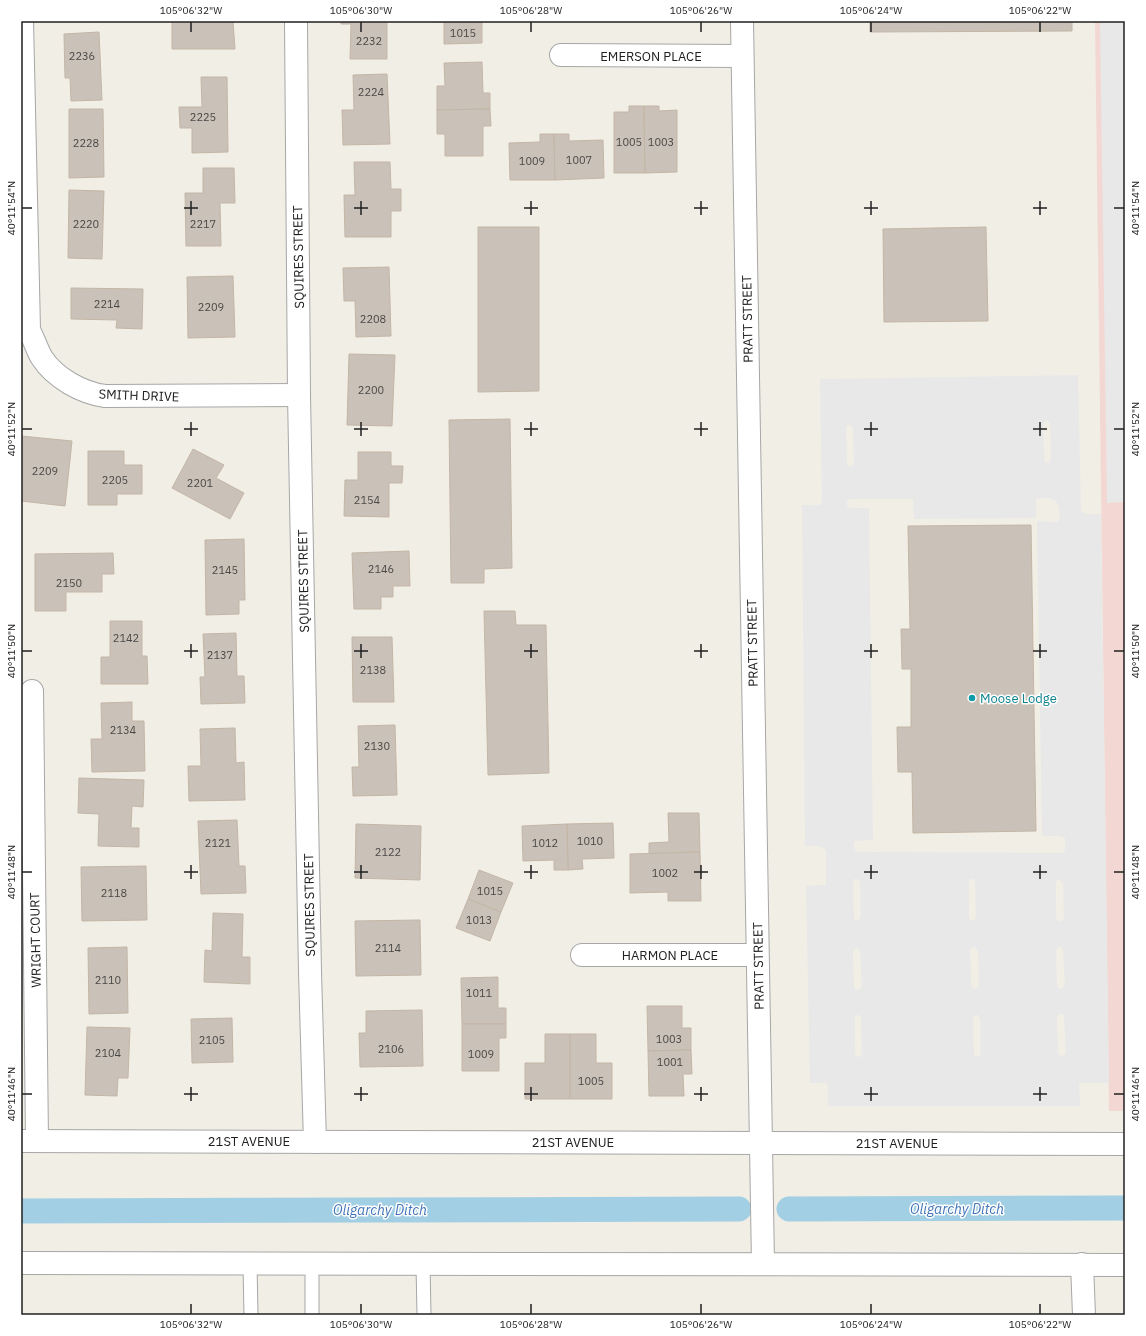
<svg xmlns="http://www.w3.org/2000/svg" width="1146" height="1336" font-family="'IBM Plex Sans',sans-serif">
	<style>
		.commercial { fill: #f3d7d3 }
		.parking { fill: #e8e8e8; fill-rule: evenodd }
		.lines { fill: none; stroke-linecap: round; stroke-linejoin: round }
		.canal { stroke: #a2cfe3; stroke-width: 25 }
		.building { fill: #cac1b8; stroke: #c4b6a6 }
		.service-casing { stroke: #a7a7a7; stroke-width: 15 }
		.minor-casing { stroke: #a7a7a7; stroke-width: 24 }
		.tertiary-casing { stroke: #a7a7a7; stroke-width: 24 }
		.service { stroke: #fff; stroke-width: 13 }
		.minor { stroke: #fff; stroke-width: 22 }
		.tertiary { stroke: #fff; stroke-width: 22 }
		.ticks { fill: none; stroke: #202020; stroke-width: 1.5 }
		.culture-dot { fill: #0f9aa8; stroke: #fff; stroke-width: 1.5 }
		.labels { text-anchor: middle; stroke-width: 3; stroke-linejoin: round; paint-order: stroke }
		.number-label { font-size: 11px; fill: #4a4846 }
		.street-label { font-size: 13px; fill: #202020; stroke: #fff }
		.culture-label { font-size: 13px; fill: #0d838f; stroke: #fff; text-anchor: start }
		.water-label { font-size: 14px; font-style: italic; fill: #4274b9; stroke: #fff }
		.neatline { fill: none; stroke: #202020; stroke-width: 1.5 }
		.ticks-label { font-size: 10px; text-anchor: middle; fill: #202020 }
	</style>
	<rect width="100%" height="100%" fill="#f1eee5"/>
	<path class="commercial" d="M1095,21h30v1090h-16z"/>
	<g class="parking">
		<path d="M1100,21h25v481l-18,1z"/>
		<path d="M1078,375l3,136 5,3h15l8,569h-30l1,23h-252v-20l-2,-3h-16l-4,-197 20,-1v-35l-7,-4h-14l-3,-341h16l3,-1 1,-3 -2,-122zM1046,421l3,1 1,2 1,35 -3,4 -3,-1 -1,-3 -1,-35zM847,425h4l2,3 1,35 -2,4 -4,-1 -1,-3 -1,-35zM1040,498h9l7,3 3,6 1,12 -3,3 -20,-1 5,315h17l6,2v12l-3,3 -202,-1 -4,-1 -2,-3v-7l19,-1 -4,-332h-20l-2,-2v-5l3,-2h63l1,20 122,-1v-18zM854,879h4l2,3 1,35 -3,4 -3,-1 -1,-3 -1,-35zM969,879h4l2,3 1,35 -2,4 -4,-1 -1,-3zM1057,880h3l3,3 1,35 -3,3h-4l-1,-3v-36zM972,947h3l3,4 1,35 -3,3 -4,-1 -1,-3 -1,-35zM1058,947h3l2,3 2,35 -3,4 -4,-1 -1,-3 -1,-35zM856,948h2l2,3 2,35 -3,4 -4,-1 -1,-3 -1,-35zM1060,1014l4,1v3l2,35 -3,3 -4,-1 -1,-2 -1,-36zM857,1015l4,1v2l1,35 -2,4 -4,-1 -1,-3v-37zM976,1015h2l2,4 1,35 -3,3 -3,-1 -1,-2 -1,-36 1,-2z"/>
	</g>
	<g class="lines">
		<g class="canal">
			<path d="M789,1209l336,-1"/>
			<path d="M21,1211l718,-2"/>
		</g>
	</g>
	<g class="building">
		<path d="M172,21h61l2,28h-63z"/>
		<path d="M341,21h46v38h-37l1,-35h-10z"/>
		<path d="M433,21h49v22l-38,1v-22h-11z"/>
		<path d="M870,21h202v10l-202,1z"/>
		<path d="M99,32l3,68 -31,1 -1,-23h-5l-1,-44z"/>
		<path d="M482,62l1,31h7v16l-53,1v-24h8l-1,-23z"/>
		<path d="M387,74l3,70 -47,1 -1,-35h12l-1,-35z"/>
		<path d="M201,77h26l1,75 -36,1v-25h-12l-1,-21h23z"/>
		<path d="M629,106h15l1,67h-31v-61h15z"/>
		<path d="M644,106h15v5l18,-1v62l-32,1z"/>
		<path d="M69,109h34l1,68 -35,1z"/>
		<path d="M490,109l1,17h-8v30h-38v-22h-8v-24z"/>
		<path d="M540,134h14l1,46h-45l-1,-37 31,-1z"/>
		<path d="M554,134h15v7l34,-1 1,38 -49,2z"/>
		<path d="M354,162h36l1,27h10v22h-10v26h-46l-1,-42h11z"/>
		<path d="M203,168h31l1,35h-15l1,43h-35l-1,-53h18z"/>
		<path d="M69,190l35,1 -2,68 -34,-1z"/>
		<path d="M478,227h61v164l-61,1z"/>
		<path d="M986,227l2,94 -104,1 -1,-93z"/>
		<path d="M389,267l2,69 -35,1 -1,-36h-11l-1,-33z"/>
		<path d="M233,276l2,61 -47,1 -1,-61z"/>
		<path d="M71,288l72,1 -1,40 -26,-1 1,-8 -46,-1z"/>
		<path d="M349,354l46,1 -3,71 -45,-1z"/>
		<path d="M510,419l2,149 -28,1v14h-33l-2,-163z"/>
		<path d="M21,436l51,5 -7,65 -44,-5z"/>
		<path d="M193,449l31,16 -8,13 28,15 -14,26 -58,-31z"/>
		<path d="M88,451h36v14h18v29h-25v11h-29z"/>
		<path d="M358,452h33v14h12l-1,17h-13v34l-45,-1 1,-36h13z"/>
		<path d="M1031,525l5,306 -123,2 -1,-61h-14l-1,-45h14v-58h-9l-1,-40h9l-2,-103z"/>
		<path d="M244,539l1,61h-6v14l-33,1 -1,-75z"/>
		<path d="M409,551l1,35h-17v11h-12v12h-27l-2,-56z"/>
		<path d="M113,553l1,21h-12v18h-36v19h-31v-57z"/>
		<path d="M484,611h31l1,14h30l3,148 -61,2z"/>
		<path d="M110,621h32v35h5l1,28h-47v-27h9z"/>
		<path d="M236,633l1,43h7l1,27 -44,1 -1,-27h5l-2,-43z"/>
		<path d="M352,637h40l2,65h-41z"/>
		<path d="M132,702v19h12l1,50 -53,1 -1,-33h11l-1,-36z"/>
		<path d="M395,725l2,70 -44,1 -1,-29h7l-1,-41z"/>
		<path d="M235,728l1,35 8,-1 1,38 -56,1 -1,-35h13l-1,-37z"/>
		<path d="M79,778l65,2 -1,27 -11,-1 -1,22h8v19l-41,-1 1,-32 -21,-1z"/>
		<path d="M668,813h31l1,39 -51,2v-11l20,-1z"/>
		<path d="M237,820l2,46h6l1,27 -45,1 -3,-73z"/>
		<path d="M613,823l1,35 -32,1 1,10 -15,1 -1,-46z"/>
		<path d="M356,824l65,2 -1,54 -65,-2z"/>
		<path d="M567,824l1,46h-14v-10l-31,1 -1,-35z"/>
		<path d="M700,852l1,49h-33v-9l-38,1v-39z"/>
		<path d="M146,866l1,54 -65,1 -1,-54z"/>
		<path d="M479,870l34,13 -12,29 -33,-13z"/>
		<path d="M468,899l33,13 -11,29 -34,-13z"/>
		<path d="M213,913l30,1 -1,43h8v27l-46,-2 1,-32 7,1z"/>
		<path d="M420,920l1,55 -65,1 -1,-55z"/>
		<path d="M127,947l1,66 -39,1 -1,-66z"/>
		<path d="M498,977v31h8v16h-44l-1,-46z"/>
		<path d="M647,1006h35v22h9v22l-43,1z"/>
		<path d="M422,1010l1,56 -63,1 -1,-34h7v-22z"/>
		<path d="M232,1018l1,44 -41,1 -1,-44z"/>
		<path d="M462,1024h44v14h-7v33h-37z"/>
		<path d="M87,1027l43,1 -2,50h-10l-1,18 -32,-1z"/>
		<path d="M545,1034h25v65h-45v-36h20z"/>
		<path d="M570,1034h26v29h16v36h-42z"/>
		<path d="M691,1050l1,24h-9l1,22h-35l-1,-45z"/>
	</g>
	<g class="lines">
		<defs>
			<g id="service">
				<path d="M250,1264l1,51"/>
				<path d="M423,1264l1,51"/>
				<path d="M312,1315v-51"/>
			</g>
			<g id="minor">
				<path d="M22,21l7,309c5,9 8,20 13,28 13,20 40,35 63,38l194,-1"/>
				<path d="M296,21l3,374 11,577 5,170"/>
				<path d="M742,21l21,1243"/>
				<path d="M561,55l181,1"/>
				<path d="M32,691l5,450"/>
				<path d="M582,955h175"/>
				<path d="M1082,1264l2,51"/>
			</g>
			<g id="tertiary">
				<path d="M21,1141l1104,3"/>
				<path d="M21,1263l1104,2"/>
			</g>
		</defs>
		<use href="#service" class="service-casing"/>
		<use href="#minor" class="minor-casing"/>
		<use href="#tertiary" class="tertiary-casing"/>
		<use href="#service" class="service"/>
		<use href="#minor" class="minor"/>
		<use href="#tertiary" class="tertiary"/>
	</g>
	<path class="ticks" d="M191,22v10M361,22v10M531,22v10M701,22v10M871,22v10M1040,22v10M191,201v14M361,201v14M531,201v14M701,201v14M871,201v14M1040,201v14M22,208h10M184,208h14M354,208h14M524,208h14M694,208h14M864,208h14M1033,208h14M1114,208h10M191,422v14M361,422v14M531,422v14M701,422v14M871,422v14M1040,422v14M22,429h10M184,429h14M354,429h14M524,429h14M694,429h14M864,429h14M1033,429h14M1114,429h10M191,644v14M361,644v14M531,644v14M701,644v14M871,644v14M1040,644v14M22,651h10M184,651h14M354,651h14M524,651h14M694,651h14M864,651h14M1033,651h14M1114,651h10M191,865v14M361,865v14M531,865v14M701,865v14M871,865v14M1040,865v14M22,872h10M184,872h14M354,872h14M524,872h14M694,872h14M864,872h14M1033,872h14M1114,872h10M191,1087v14M361,1087v14M531,1087v14M701,1087v14M871,1087v14M1040,1087v14M22,1094h10M184,1094h14M354,1094h14M524,1094h14M694,1094h14M864,1094h14M1033,1094h14M1114,1094h10M191,1304v10M361,1304v10M531,1304v10M701,1304v10M871,1304v10M1040,1304v10"/>
	<circle class="culture-dot" cx="972" cy="698" r="4"/>
	<g class="labels">
		<g class="number-label">
			<text x="463" y="37">1015</text>
			<text x="369" y="45">2232</text>
			<text x="82" y="60">2236</text>
			<text x="371" y="96">2224</text>
			<text x="203" y="121">2225</text>
			<text x="629" y="146">1005</text>
			<text x="661" y="146">1003</text>
			<text x="86" y="147">2228</text>
			<text x="579" y="164">1007</text>
			<text x="532" y="165">1009</text>
			<text x="86" y="228">2220</text>
			<text x="203" y="228">2217</text>
			<text x="107" y="308">2214</text>
			<text x="211" y="311">2209</text>
			<text x="373" y="323">2208</text>
			<text x="371" y="394">2200</text>
			<text x="45" y="475">2209</text>
			<text x="115" y="484">2205</text>
			<text x="200" y="487">2201</text>
			<text x="367" y="504">2154</text>
			<text x="381" y="573">2146</text>
			<text x="225" y="574">2145</text>
			<text x="69" y="587">2150</text>
			<text x="126" y="642">2142</text>
			<text x="220" y="659">2137</text>
			<text x="373" y="674">2138</text>
			<text x="123" y="734">2134</text>
			<text x="377" y="750">2130</text>
			<text x="590" y="845">1010</text>
			<text x="218" y="847">2121</text>
			<text x="545" y="847">1012</text>
			<text x="388" y="856">2122</text>
			<text x="665" y="877">1002</text>
			<text x="490" y="895">1015</text>
			<text x="114" y="897">2118</text>
			<text x="479" y="924">1013</text>
			<text x="388" y="952">2114</text>
			<text x="108" y="984">2110</text>
			<text x="479" y="997">1011</text>
			<text x="669" y="1043">1003</text>
			<text x="212" y="1044">2105</text>
			<text x="391" y="1053">2106</text>
			<text x="108" y="1057">2104</text>
			<text x="481" y="1058">1009</text>
			<text x="670" y="1066">1001</text>
			<text x="591" y="1085">1005</text>
		</g>
		<g class="street-label">
			<text x="651" y="61">EMERSON PLACE</text>
			<text transform="translate(298 257) rotate(-91)" y="5">SQUIRES STREET</text>
			<text transform="translate(747 319) rotate(-91)" y="5">PRATT STREET</text>
			<text transform="translate(139 395) rotate(2)" y="5">SMITH DRIVE</text>
			<text transform="translate(303 581) rotate(-91)" y="5">SQUIRES STREET</text>
			<text transform="translate(752 643) rotate(-91)" y="5">PRATT STREET</text>
			<text transform="translate(309 905) rotate(-91)" y="5">SQUIRES STREET</text>
			<text transform="translate(35 940) rotate(-91)" y="5">WRIGHT COURT</text>
			<text x="670" y="960">HARMON PLACE</text>
			<text transform="translate(758 966) rotate(-91)" y="5">PRATT STREET</text>
			<text x="249" y="1146">21ST AVENUE</text>
			<text x="573" y="1147">21ST AVENUE</text>
			<text x="897" y="1148">21ST AVENUE</text>
		</g>
		<g class="culture-label">
			<text x="980" y="703">Moose Lodge</text>
		</g>
		<g class="water-label">
			<text x="957" y="1214">Oligarchy Ditch</text>
			<text x="380" y="1215">Oligarchy Ditch</text>
		</g>
	</g>
	<rect width="1146" height="1336" fill="none" stroke="#ffffff" stroke-width="44"/>
	<rect x="22" y="22" width="1102" height="1292" class="neatline"/>
	<g class="ticks-label">
		<text x="191" y="14">105°06'32"W</text>
		<text x="361" y="14">105°06'30"W</text>
		<text x="531" y="14">105°06'28"W</text>
		<text x="701" y="14">105°06'26"W</text>
		<text x="871" y="14">105°06'24"W</text>
		<text x="1040" y="14">105°06'22"W</text>
		<text transform="translate(11 208) rotate(-90)" y="4">40°11'54"N</text>
		<text transform="translate(1135 208) rotate(-90)" y="4">40°11'54"N</text>
		<text transform="translate(11 429) rotate(-90)" y="4">40°11'52"N</text>
		<text transform="translate(1135 429) rotate(-90)" y="4">40°11'52"N</text>
		<text transform="translate(11 651) rotate(-90)" y="4">40°11'50"N</text>
		<text transform="translate(1135 651) rotate(-90)" y="4">40°11'50"N</text>
		<text transform="translate(11 872) rotate(-90)" y="4">40°11'48"N</text>
		<text transform="translate(1135 872) rotate(-90)" y="4">40°11'48"N</text>
		<text transform="translate(11 1094) rotate(-90)" y="4">40°11'46"N</text>
		<text transform="translate(1135 1094) rotate(-90)" y="4">40°11'46"N</text>
		<text x="191" y="1328">105°06'32"W</text>
		<text x="361" y="1328">105°06'30"W</text>
		<text x="531" y="1328">105°06'28"W</text>
		<text x="701" y="1328">105°06'26"W</text>
		<text x="871" y="1328">105°06'24"W</text>
		<text x="1040" y="1328">105°06'22"W</text>
	</g>
</svg>
